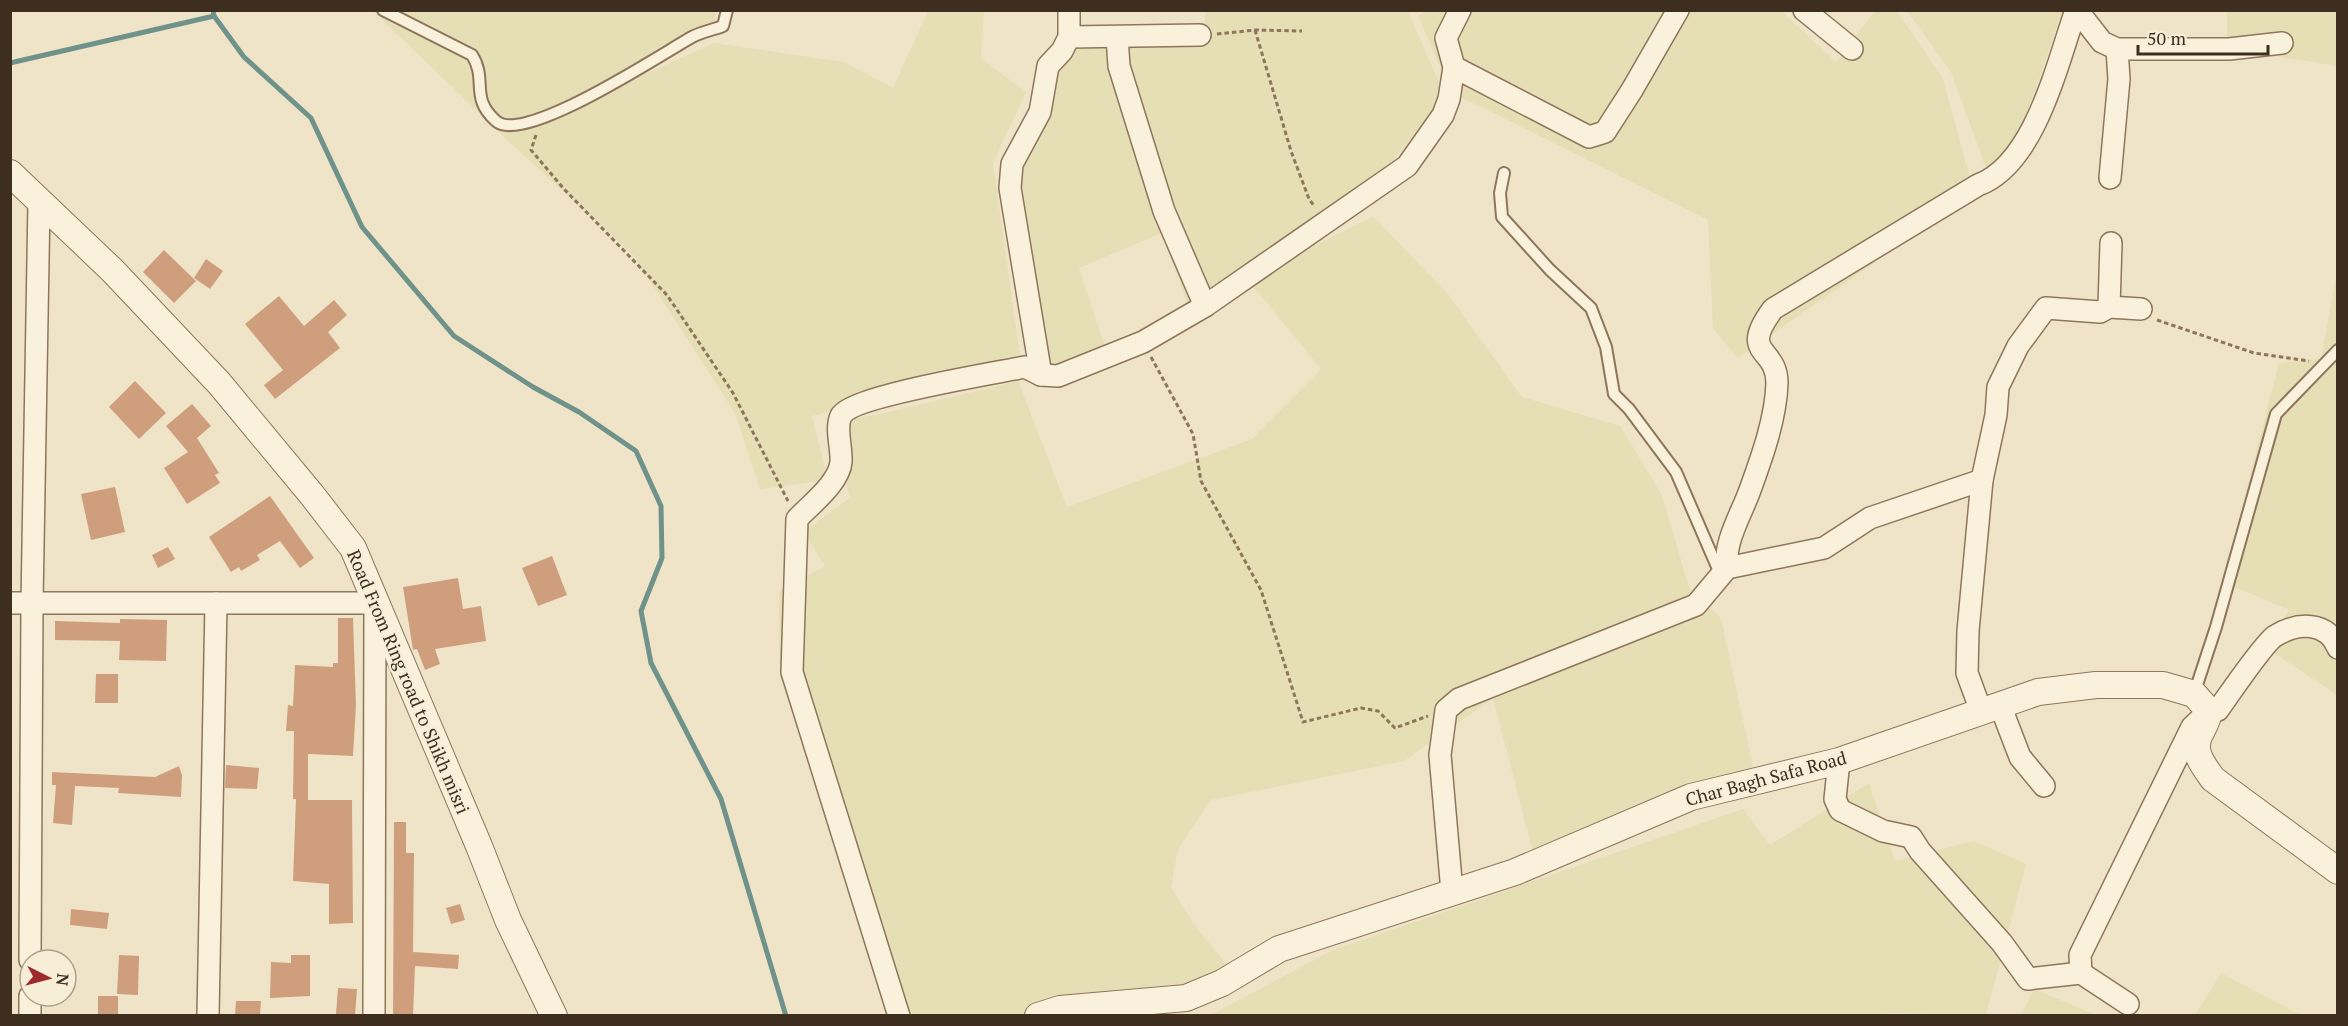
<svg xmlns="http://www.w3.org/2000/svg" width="2348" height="1026" font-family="'PT Serif',serif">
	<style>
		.farmland { fill: #e6deb5 }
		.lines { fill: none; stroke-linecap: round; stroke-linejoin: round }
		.stream { stroke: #6f938a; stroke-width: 5 }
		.building { fill: #cf9f7d }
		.service-casing { stroke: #8d765c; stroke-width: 14 }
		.minor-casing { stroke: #8d765c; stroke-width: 24 }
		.tertiary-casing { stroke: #8d765c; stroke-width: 28 }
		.path { stroke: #8d765c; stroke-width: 3; stroke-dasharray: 4.5 3; stroke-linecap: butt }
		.service { stroke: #faf1dc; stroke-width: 10 }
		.minor { stroke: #faf1dc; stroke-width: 21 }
		.tertiary { stroke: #faf1dc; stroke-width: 26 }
		.labels { text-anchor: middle; stroke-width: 5; stroke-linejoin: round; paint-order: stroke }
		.street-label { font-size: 18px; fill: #3d2e20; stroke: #f7eed8 }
	</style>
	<rect width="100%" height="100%" fill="#f0e4c8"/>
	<g class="farmland">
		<path d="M1427,10l354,1 55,51 39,-51h22l46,68 31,114 -236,165 -25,-29 -5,-109 -257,-128 -33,-76z"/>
		<path d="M373,11h343l-2,21 -191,97 191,-86 130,19 49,26 35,-77h56l-3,47 45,34 -33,71 28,200 -209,53 16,64 -68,9 -25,-76 -102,-158 -129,-118z"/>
		<path d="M1206,11h202l37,85 -92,115 -165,94 -26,-72 -83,35 29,88 -72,29 -20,-87 -8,-118 65,-151 130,10z"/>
		<path d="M1907,11h155l-25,75 -42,107 -44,-121z"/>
		<path d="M2227,11h110v55l-110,-17z"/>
		<path d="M1373,216l75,78 74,103 98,29 42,69 28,96 31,27 36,167 -222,75 -42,-162 -89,63 -193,39 -33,49 -7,38 22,36 39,48 -44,29 -149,16 -140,-1 -119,-338 -1,-86 46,-25 -22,-34 47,-34 -20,-75 55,-10 133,-32 49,126 185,-68 69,-70 -73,-89z"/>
		<path d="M2337,271v424l-72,-48 24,-37 -66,-28 56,-219 42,-4z"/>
		<path d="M1869,783l26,78 79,-20 52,23 -40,151 -99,-2 -1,3h-677l124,-66 410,-141 27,36z"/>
		<path d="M2221,973l80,42h-106z"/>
		<path d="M2034,989l62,26h-75z"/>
	</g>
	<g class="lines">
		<g class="stream">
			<path d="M213,10l1,6 30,41 67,61 51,109 92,109 79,51 46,25 57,39 25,55 1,52 -21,53 10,52 70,136 65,217"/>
			<path d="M10,63l204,-47"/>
		</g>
	</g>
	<g class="building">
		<path d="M164,250l32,31 -22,22 -31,-31z"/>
		<path d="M206,259l17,12 -13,18 -16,-11z"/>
		<path d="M279,296l25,30 30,-26 13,15 -19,17 12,16 -65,51 -11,-14 19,-15 -38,-46z"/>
		<path d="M135,381l31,32 -27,26 -30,-32z"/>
		<path d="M192,404l19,22 -14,12 22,35 -4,2 5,8 -33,21 -23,-36 24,-16 -22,-26z"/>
		<path d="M115,487l10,45 -34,8 -10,-46z"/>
		<path d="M270,496l44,62 -14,10 -20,-27 -23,14 3,5 -19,11 -2,-4 -8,5 -22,-35z"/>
		<path d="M168,547l7,12 -17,9 -6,-13z"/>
		<path d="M552,556l15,39 -29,11 -16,-38z"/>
		<path d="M458,578l5,31 18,-3 5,35 -51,8 5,15 -15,6 -8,-21 -4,1 -10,-63z"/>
		<path d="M338,618h15l3,87 -3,51 -45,-2v46h44l1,123 -24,1v-40l-36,-3 3,-82h-3l1,-68h-8l2,-26 5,1 2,-41 38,2v-4h5z"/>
		<path d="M120,619l47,1 -1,41 -47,-1 1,-19 -65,-1v-19l65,2z"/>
		<path d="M96,674h22v29h-23z"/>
		<path d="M226,765l33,3 -2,21 -32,-1z"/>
		<path d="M179,766l3,9 -1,22 -63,-4 1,-5 -44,-2 -3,39 -19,-2 3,-38h-4v-13l103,5z"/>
		<path d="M394,822h12v31h8l-1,99 46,3 -1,14 -43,-3 -2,50h-20z"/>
		<path d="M460,904l5,16 -14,4 -5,-16z"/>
		<path d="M71,909l38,4 -2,16 -37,-4z"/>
		<path d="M119,955l20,1 -1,39 -21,-1z"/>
		<path d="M291,955h19v41l-40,2 1,-36 20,1z"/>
		<path d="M338,988l19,1 -2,27 -19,-2z"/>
		<rect x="98" y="996" width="20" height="20"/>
		<path d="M236,1001h25l-1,15h-25z"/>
	</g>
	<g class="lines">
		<defs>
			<g id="service">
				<path d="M383,10l89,45c16,25 -3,42 24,66 27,25 167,-68 196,-84 9,-5 21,-7 31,-11l4,-16"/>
				<path d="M1504,173l-4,20 2,24 48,53 41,38 15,39 8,47 15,15 47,63 45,104"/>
				<path d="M2194,694l22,-67 60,-213 62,-64"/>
			</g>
			<g id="minor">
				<path d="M1804,10l48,39"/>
				<path d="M2077,10l25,32 15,7h112l53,-6"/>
				<path d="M1069,37l131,-2"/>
				<path d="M1117,37l2,29 45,145 41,95"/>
				<path d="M1454,67l135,70 16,-5 27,-42 46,-80"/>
				<path d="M2110,178l9,-99 -2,-30"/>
				<path d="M2109,307l2,-64"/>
				<path d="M1041,375l-31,-187 2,-24 28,-52 8,-46 14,-15 7,-14v-27"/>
				<path d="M1727,568c-3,-27 14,-53 23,-78 12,-33 26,-72 27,-107 0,-37 -39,-27 -4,-74l205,-124c57,-21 79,-121 98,-175"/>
				<path d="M10,603h365l-1,413"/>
				<path d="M2000,705l20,52 24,29"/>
				<path d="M1981,711l-14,-38 1,-42 14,-151 14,-65 2,-28 20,-41 28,-38 54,4 9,-5 32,2"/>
				<path d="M1839,761l-4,38 5,11 43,21 28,6 9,14 82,92 26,36 53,-6 47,31"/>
				<path d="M1452,892l-12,-137 6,-45 13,-11 237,-94 31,-37 97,-20 46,-30 112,-38"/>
				<path d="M30,960l2,-357 7,-401"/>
				<path d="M2081,973l-1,-18 112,-228 17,-16 9,-1c10,-14 46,-67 57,-74 23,-14 52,-15 63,12"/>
				<path d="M30,1016v-20"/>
				<path d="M208,1016l8,-413"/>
				<path d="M899,1016l-107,-344 5,-153c14,-15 42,-36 44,-57 1,-14 -6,-34 0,-46 11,-20 155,-43 184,-49l16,8 17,1 85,-34 62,-36 202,-140 36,-51 6,-16 5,-32 -8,-29 14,-28"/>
			</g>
			<g id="tertiary">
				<path d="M10,173l102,97 107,113 93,112 41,53 126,298 29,74 46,96"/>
				<path d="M1038,1016l22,-7 126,-11 36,-15 57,-34 236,-77 176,-75 148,-36 199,-69 58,-7h67l31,9 15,17c-1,9 -5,15 -9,23 -9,17 3,31 13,45l125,92"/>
			</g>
		</defs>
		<use href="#service" class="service-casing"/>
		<use href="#minor" class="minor-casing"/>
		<use href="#tertiary" class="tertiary-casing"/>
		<g class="path">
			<path d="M1255,30l36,121 18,48 6,8"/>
			<path d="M1217,34l38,-4 47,1"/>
			<path d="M536,135l-5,15 33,39 103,106 66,98 55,108"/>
			<path d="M2157,320l97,33 55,8"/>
			<path d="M1151,357l42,77 8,47 60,109 42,132 58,-14 17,3 17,17 33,-12"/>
		</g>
		<use href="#service" class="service"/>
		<use href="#minor" class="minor"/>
		<use href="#tertiary" class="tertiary"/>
	</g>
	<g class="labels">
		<g class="street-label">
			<text transform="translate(408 682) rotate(67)" y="6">Road From Ring road to Shikh misri</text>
			<text transform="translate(1766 779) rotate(-15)" y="6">Char Bagh Safa Road</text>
		</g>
	</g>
	<rect width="2348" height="1026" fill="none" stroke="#3d2e20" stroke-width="24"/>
	<g transform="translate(48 978) rotate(96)"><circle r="28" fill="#f7eed8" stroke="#ada18e" stroke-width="1.5"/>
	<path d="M0-4.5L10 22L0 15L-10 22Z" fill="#9e2a2b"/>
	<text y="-9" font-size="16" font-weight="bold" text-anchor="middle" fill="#3d2e20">N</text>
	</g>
	<path d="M2138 45v9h130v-9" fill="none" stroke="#3d2e20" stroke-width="3"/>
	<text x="2147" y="45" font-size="18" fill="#3d2e20" stroke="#f7eed8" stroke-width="4.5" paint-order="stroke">50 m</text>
</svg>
